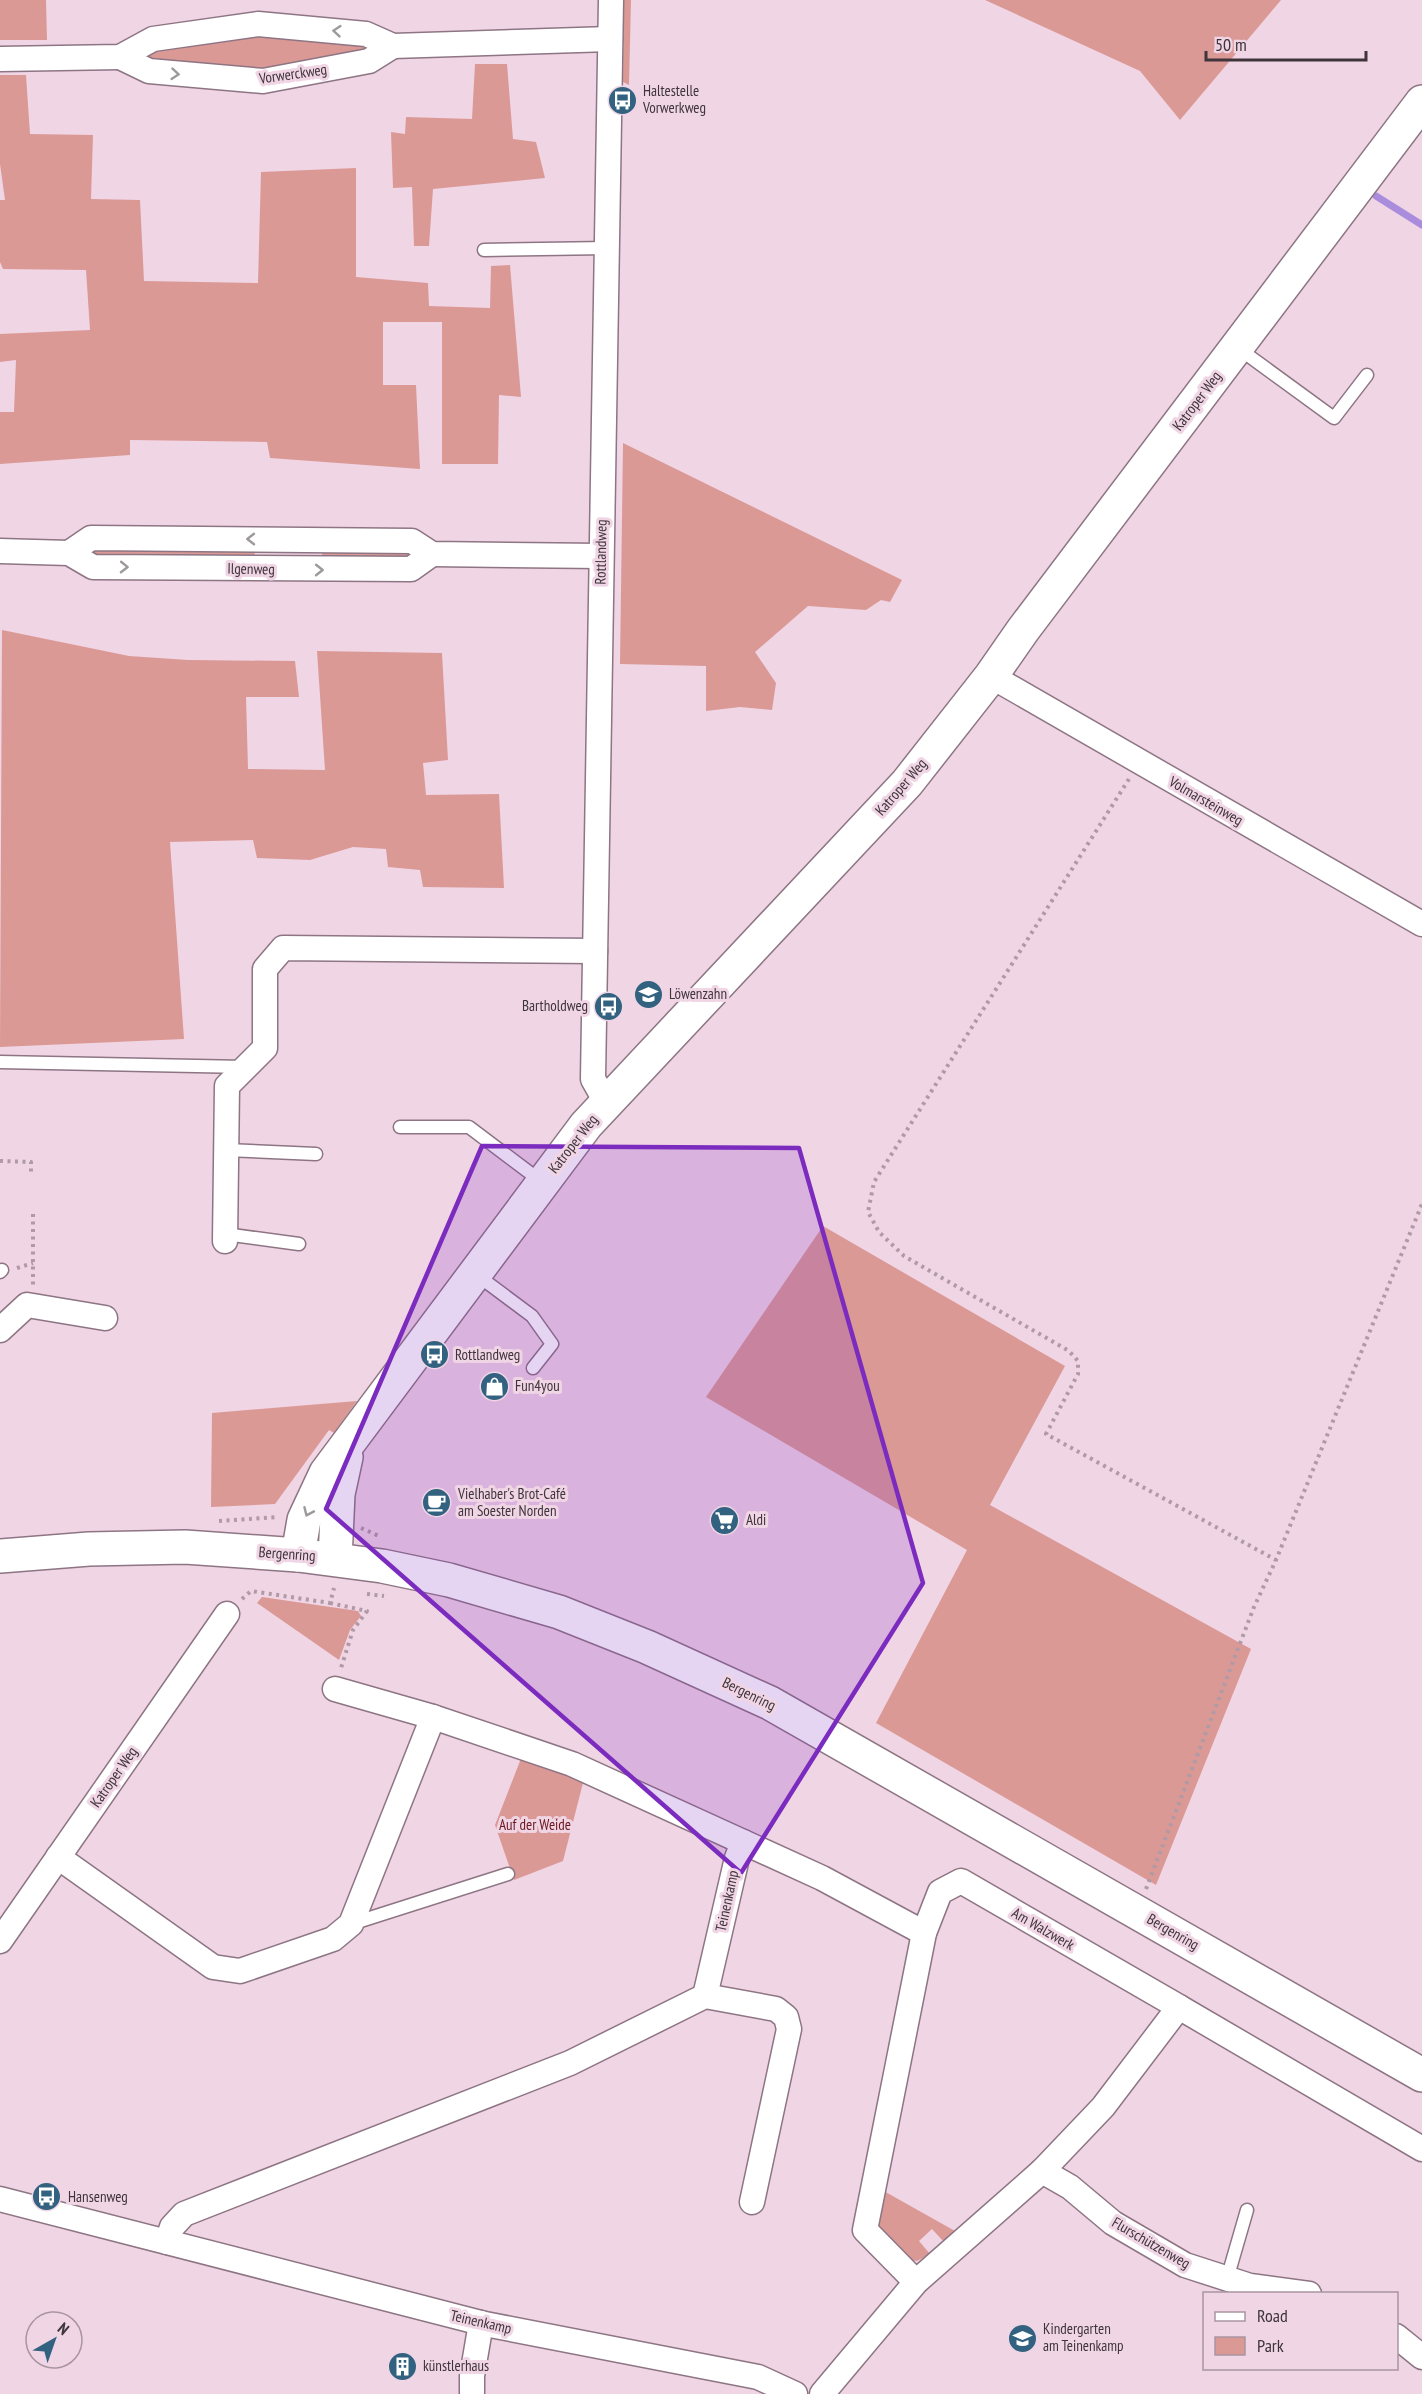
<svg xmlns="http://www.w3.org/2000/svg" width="1422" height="2394" font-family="'PT Sans Narrow',sans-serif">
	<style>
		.green { fill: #db9996 }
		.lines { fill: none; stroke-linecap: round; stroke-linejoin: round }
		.stream { stroke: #a98cdc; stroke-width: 7 }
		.lane-casing { stroke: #8d7583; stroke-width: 15 }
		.street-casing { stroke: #8d7583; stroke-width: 27 }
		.secondary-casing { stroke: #8d7583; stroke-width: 36 }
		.path { stroke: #af9aa6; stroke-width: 4; stroke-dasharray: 3 4.5; stroke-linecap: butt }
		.lane { stroke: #fff; stroke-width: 12 }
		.street { stroke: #fff; stroke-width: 24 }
		.secondary { stroke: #fff; stroke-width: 33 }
		.oneway { stroke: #9e9a9c }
		.marked { fill: #7b2cbf; fill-opacity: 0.2; stroke: #7b2cbf; stroke-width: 4.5; stroke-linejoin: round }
		.labels { text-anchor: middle; stroke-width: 6; stroke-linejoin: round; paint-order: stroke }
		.street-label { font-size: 15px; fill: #3e343a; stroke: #f0d5e5 }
		.poi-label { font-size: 15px; fill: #3e343a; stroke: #f0d5e5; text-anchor: start }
		.park-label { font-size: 15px; fill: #6d181e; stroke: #f0d5e5 }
	</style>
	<rect width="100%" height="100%" fill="#f0d5e5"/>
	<g class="green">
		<path d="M0,0h46l1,40h-47z"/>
		<path d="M624,0h7l-2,85 -6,-3z"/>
		<path d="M985,0h296l-101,120 -40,-49z"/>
		<path d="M258,31l104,8 10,12 -122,21 -107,-9 -4,-11z"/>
		<path d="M475,64h32l6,75 23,3 9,36 -112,11 -4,57h-15l-2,-59 -19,1 -2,-56 14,2 1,-17 66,2z"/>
		<path d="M0,75h26l4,59 63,1 -2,64 49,1 4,81 114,2 3,-111 95,-4v109l72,6 1,23 61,2 1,-42 19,-1 11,132 -22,-2 -1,69h-56v-142h-59v63h33l4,84 -150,-11 -3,-16 -137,-2v15l-130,9v-52h14l2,-52 -16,2v-28l90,-4 -4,-60 -83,-1 -3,-7v-62h5l-5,-36z"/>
		<path d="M623,443l279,137 -12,22 -9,-2 -15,10 -58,-4 -53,46 21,31 -4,27 -32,-3 -34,4v-45l-86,-2z"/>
		<path d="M100,547l156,3 -3,9 -158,-3v-5z"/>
		<path d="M323,550l85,1 1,5 -4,3h-77l-6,-4z"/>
		<path d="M2,630l127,26 59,4 107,1 4,36h-53l2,72 77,1 -8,-119 125,2 6,107 -25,3 3,32 73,-1 5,94 -81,-1 -3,-17 -32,-3 -2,-18 -33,-2 -43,13 -53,-2 -4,-18 -83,2 14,197 -184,8z"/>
		<path d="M823,1226l242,140 -75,139 261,144 -95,236 -280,-162 91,-173 -261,-153z"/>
		<path d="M357,1401l-23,32 -5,-3 -54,74 -64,3 1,-94z"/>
		<path d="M262,1597l96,14 3,5 -11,14 -11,30 -82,-57z"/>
		<path d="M522,1756l62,23 -21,82 -49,19 -19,-55z"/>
		<path d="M882,2190l73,41 -11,11 -12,-13 -13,12 11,13 -13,7 -11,-2 -31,-36z"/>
	</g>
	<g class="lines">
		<path class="stream" d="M1376,196l46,29"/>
		<defs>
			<g id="lane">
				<path d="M484,250l123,-2"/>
				<path d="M1238,348l96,70 33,-43"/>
				<path d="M0,1062l245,5"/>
				<path d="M400,1127h69l73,55"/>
				<path d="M226,1150l90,4"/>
				<path d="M225,1234l74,10"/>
				<path d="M0,1272l2,-2"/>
				<path d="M477,1275l55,41 20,28 -19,24"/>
				<path d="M351,1924l157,-50"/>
				<path d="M1227,2279l20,-69"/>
			</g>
			<g id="street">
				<path d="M120,57l29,14 114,10 106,-20 24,-15"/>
				<path d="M0,59l120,-2 33,-18 105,-15 108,10 27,12 217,-7"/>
				<path d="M0,551l69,2 24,14 318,2 21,-15"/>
				<path d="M69,553l22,-15 321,3 20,13 169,2"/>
				<path d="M991,676l431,248"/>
				<path d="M606,1102l-13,-23 18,-1079"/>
				<path d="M225,1241l2,-155 38,-38v-79l18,-21 312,3"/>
				<path d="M0,1330l27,-25 78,13"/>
				<path d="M335,1689l98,28 139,47 250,114 102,55"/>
				<path d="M58,1857l155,110 27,4 93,-32 18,-15 82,-207"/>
				<path d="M0,1941l227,-327"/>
				<path d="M705,1996l32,-138 6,-16"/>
				<path d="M1179,2007l243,142"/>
				<path d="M1042,2171l28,16 43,36 72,42 65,21 59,8"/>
				<path d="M0,2199l485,125 273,53 37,17"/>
				<path d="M167,2242l5,-15 12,-13 386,-151 135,-67 71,13 10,8 3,12 -37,173"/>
				<path d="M1396,2336l26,21"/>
				<path d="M472,2394v-18l9,-53"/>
				<path d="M822,2394l94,-112 126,-111 61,-64 76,-100 -218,-126 -21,11 -16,41 -59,297 51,52"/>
			</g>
			<g id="secondary">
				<path d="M298,1555l6,-35 22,-47 260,-348 321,-342 84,-107 32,-46 399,-528"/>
				<path d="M0,1556l89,-7 96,-2 113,8 84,11 67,14 110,32 88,35 123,56 652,372"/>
				<path d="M335,1559l3,-65 8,-37"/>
			</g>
		</defs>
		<use href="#lane" class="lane-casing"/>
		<use href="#street" class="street-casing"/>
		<use href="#secondary" class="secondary-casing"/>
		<g class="path">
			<path d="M1129,779l-255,403 -6,30 11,20 25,24 165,95 9,10v13l-32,60 230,126"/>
			<path d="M0,1161l31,1v10"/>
			<path d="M33,1214v71"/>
			<path d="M17,1268l16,-5"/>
			<path d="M219,1521l58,-4"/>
			<path d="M361,1528l18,8"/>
			<path d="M367,1594l17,2"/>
			<path d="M242,1599l9,-8 79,12 4,-15"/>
			<path d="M330,1603l37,8 -14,19 -12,38"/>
			<path d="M1146,1889l108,-282 22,-47 146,-356"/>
		</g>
		<use href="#lane" class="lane"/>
		<use href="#street" class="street"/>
		<use href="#secondary" class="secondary"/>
	</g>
	<defs><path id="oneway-chevron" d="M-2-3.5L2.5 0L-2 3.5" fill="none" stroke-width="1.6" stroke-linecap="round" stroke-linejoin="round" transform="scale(1.5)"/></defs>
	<g class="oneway">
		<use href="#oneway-chevron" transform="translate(337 31) rotate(-175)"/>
		<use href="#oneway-chevron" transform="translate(175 74) rotate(5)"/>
		<use href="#oneway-chevron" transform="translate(251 539) rotate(-180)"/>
		<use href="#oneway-chevron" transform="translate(124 567) rotate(1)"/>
		<use href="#oneway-chevron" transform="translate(319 570)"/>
		<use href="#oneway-chevron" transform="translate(308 1512) rotate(114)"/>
	</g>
	<path class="marked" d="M482,1146l317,2 124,435 -182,290 -415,-364z"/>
	<defs>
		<symbol id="bus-disc" viewBox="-11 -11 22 22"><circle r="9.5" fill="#326280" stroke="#f0d5e5"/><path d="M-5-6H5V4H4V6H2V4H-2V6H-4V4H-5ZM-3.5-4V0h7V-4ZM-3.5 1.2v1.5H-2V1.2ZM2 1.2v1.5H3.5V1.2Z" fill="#fff"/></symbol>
		<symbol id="school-disc" viewBox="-11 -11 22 22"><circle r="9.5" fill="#326280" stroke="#f0d5e5"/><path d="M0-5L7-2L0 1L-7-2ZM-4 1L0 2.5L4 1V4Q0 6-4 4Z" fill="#fff"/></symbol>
		<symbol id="shop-disc" viewBox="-11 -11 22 22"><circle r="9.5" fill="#326280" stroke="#f0d5e5"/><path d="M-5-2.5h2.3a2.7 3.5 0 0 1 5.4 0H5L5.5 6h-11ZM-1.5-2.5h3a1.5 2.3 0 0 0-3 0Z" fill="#fff"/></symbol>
		<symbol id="cafe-disc" viewBox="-11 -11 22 22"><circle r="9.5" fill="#326280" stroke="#f0d5e5"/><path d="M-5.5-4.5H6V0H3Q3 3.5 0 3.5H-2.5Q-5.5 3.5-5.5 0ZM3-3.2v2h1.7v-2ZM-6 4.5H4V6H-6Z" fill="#fff"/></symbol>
		<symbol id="supermarket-disc" viewBox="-11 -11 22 22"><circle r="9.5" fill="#326280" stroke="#f0d5e5"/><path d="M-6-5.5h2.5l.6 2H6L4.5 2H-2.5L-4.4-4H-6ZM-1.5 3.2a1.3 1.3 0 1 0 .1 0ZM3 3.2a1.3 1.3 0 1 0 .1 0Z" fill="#fff"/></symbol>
		<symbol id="building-disc" viewBox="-11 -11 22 22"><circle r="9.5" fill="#326280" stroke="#f0d5e5"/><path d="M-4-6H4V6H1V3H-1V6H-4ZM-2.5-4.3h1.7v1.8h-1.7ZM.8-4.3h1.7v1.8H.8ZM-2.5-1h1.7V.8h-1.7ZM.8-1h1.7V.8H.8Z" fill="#fff"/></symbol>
	</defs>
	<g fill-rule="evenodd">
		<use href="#bus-disc" x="606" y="84" width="33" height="33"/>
		<use href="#school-disc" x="632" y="978" width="33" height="33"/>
		<use href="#bus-disc" x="592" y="990" width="33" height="33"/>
		<use href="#bus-disc" x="418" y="1338" width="33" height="33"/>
		<use href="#shop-disc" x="478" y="1370" width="33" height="33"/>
		<use href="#cafe-disc" x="420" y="1486" width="33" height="33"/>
		<use href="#supermarket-disc" x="708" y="1504" width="33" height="33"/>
		<use href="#bus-disc" x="30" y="2180" width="33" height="33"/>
		<use href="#school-disc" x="1006" y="2322" width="33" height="33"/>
		<use href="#building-disc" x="386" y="2350" width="33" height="33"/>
	</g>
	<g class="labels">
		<g class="street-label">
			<text transform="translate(293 74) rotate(-8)" y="5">Vorwerckweg</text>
			<text transform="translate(1197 401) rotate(-53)" y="5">Katroper Weg</text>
			<text transform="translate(601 552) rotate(-89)" y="5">Rottlandweg</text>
			<text transform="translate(251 569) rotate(1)" y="5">Ilgenweg</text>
			<text transform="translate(901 787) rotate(-49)" y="5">Katroper Weg</text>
			<text transform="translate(1206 801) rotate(30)" y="5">Volmarsteinweg</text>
			<text transform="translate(573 1144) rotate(-52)" y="5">Katroper Weg</text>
			<text transform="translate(287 1554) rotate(4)" y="5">Bergenring</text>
			<text transform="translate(749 1694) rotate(26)" y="5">Bergenring</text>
			<text transform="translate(114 1777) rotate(-55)" y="5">Katroper Weg</text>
			<text transform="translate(727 1901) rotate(-78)" y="5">Teinenkamp</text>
			<text transform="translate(1043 1929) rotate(30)" y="5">Am Walzwerk</text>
			<text transform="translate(1173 1932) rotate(30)" y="5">Bergenring</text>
			<text transform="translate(1151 2243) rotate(30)" y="5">Flurschützenweg</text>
			<text transform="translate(481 2322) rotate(13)" y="5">Teinenkamp</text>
		</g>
		<g class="poi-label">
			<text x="643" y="96">Haltestelle<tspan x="643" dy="17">Vorwerkweg</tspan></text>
			<text x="669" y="999">Löwenzahn</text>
			<text x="588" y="1011" text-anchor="end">Bartholdweg</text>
			<text x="455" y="1360">Rottlandweg</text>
			<text x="515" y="1391">Fun4you</text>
			<text x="458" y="1499">Vielhaber's Brot-Café<tspan x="458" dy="17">am Soester Norden</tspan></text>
			<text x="746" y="1525">Aldi</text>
			<text x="68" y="2202">Hansenweg</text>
			<text x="1043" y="2334">Kindergarten<tspan x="1043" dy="17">am Teinenkamp</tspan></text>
			<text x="423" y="2371">künstlerhaus</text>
		</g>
		<g class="park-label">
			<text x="535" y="1830">Auf der Weide</text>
		</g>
	</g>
	<rect x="1203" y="2292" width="195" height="78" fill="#f0d5e5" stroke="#a995a1" stroke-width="1.5"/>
	<rect x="1215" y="2312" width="30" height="9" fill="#ffffff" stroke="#a995a1" stroke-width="1.5"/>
	<text x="1257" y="2322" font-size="18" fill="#3e343a">Road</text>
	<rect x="1215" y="2337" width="30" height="18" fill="#db9996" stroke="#a995a1" stroke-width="1.5"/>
	<text x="1257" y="2352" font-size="18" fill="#3e343a">Park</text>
	<g transform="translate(54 2340) rotate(40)"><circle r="28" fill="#f0d5e5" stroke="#a995a1" stroke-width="1.5"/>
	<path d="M0-4.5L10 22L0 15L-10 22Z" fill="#326280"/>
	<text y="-9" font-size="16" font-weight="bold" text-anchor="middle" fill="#3e343a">N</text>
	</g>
	<path d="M1206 51v9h160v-9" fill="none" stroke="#3e343a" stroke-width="3"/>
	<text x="1215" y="51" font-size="18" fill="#3e343a" stroke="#f0d5e5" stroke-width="4.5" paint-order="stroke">50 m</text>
</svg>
